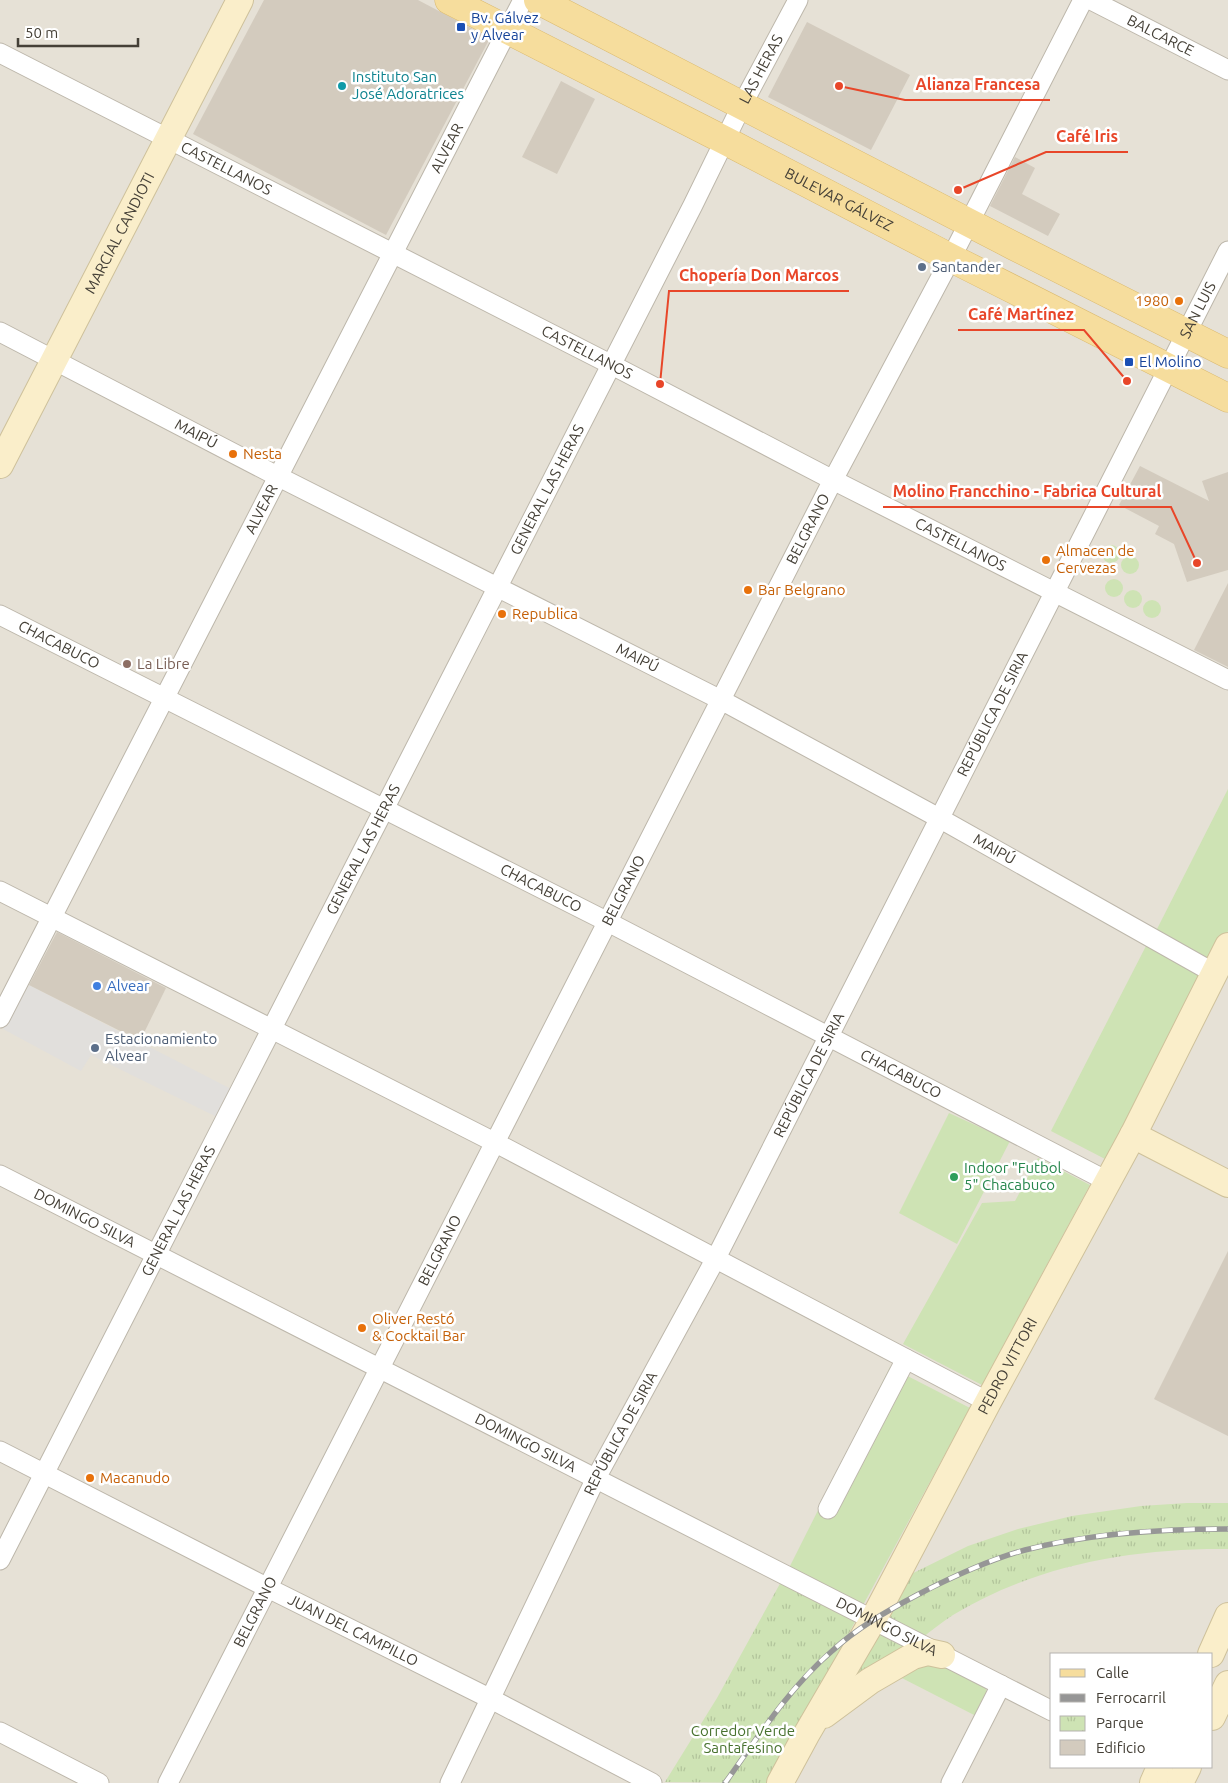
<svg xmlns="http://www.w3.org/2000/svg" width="1228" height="1783" font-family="Ubuntu,sans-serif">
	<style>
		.residential { fill: #e6e1d6; fill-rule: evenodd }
		.grass { fill: #cee3b4 }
		.park { fill: url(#park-tufts) }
		.parking { fill: #e1dfdc }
		.building { fill: #d3cbbe }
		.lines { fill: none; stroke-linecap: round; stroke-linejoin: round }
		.street-casing { stroke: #bdb7ab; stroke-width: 21 }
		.secondary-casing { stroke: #cec19b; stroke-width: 28 }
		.primary-casing { stroke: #dab96e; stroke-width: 29 }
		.street { stroke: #fff; stroke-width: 19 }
		.secondary { stroke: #faeeca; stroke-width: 26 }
		.primary { stroke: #f6dd9d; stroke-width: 28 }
		.rail-casing { stroke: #969696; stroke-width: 5.5 }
		.rail { stroke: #fff; stroke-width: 4; stroke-dasharray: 11; stroke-linecap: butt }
		.transit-dot { fill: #1a4fb4; stroke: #fff; stroke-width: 2 }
		.culture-dot { fill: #0f9aa8; stroke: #fff; stroke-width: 2 }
		.service-dot { fill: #5c6f8a; stroke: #fff; stroke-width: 2 }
		.food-dot { fill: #e8710a; stroke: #fff; stroke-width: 2 }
		.education-dot { fill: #8d6e63; stroke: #fff; stroke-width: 2 }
		.shop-dot { fill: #3f7fe0; stroke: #fff; stroke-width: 2 }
		.leisure-dot { fill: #2e9e5b; stroke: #fff; stroke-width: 2 }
		.labels { text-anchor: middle; stroke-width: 5; stroke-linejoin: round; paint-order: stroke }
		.transit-label { font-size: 15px; fill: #164399; stroke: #fff; text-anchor: start }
		.street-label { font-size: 15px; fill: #454037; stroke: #fff }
		.culture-label { font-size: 15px; fill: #0d838f; stroke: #fff; text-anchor: start }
		.service-label { font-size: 15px; fill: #4e5e75; stroke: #fff; text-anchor: start }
		.food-label { font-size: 15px; fill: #c56008; stroke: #fff; text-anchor: start }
		.education-label { font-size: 15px; fill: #785e54; stroke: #fff; text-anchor: start }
		.shop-label { font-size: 15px; fill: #366cbe; stroke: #fff; text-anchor: start }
		.leisure-label { font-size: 15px; fill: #27864d; stroke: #fff; text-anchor: start }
		.park-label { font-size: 15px; fill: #48722f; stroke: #fff }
		.leader { fill: none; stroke: #e84629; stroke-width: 2 }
		.callout-dot { fill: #e84629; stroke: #fff; stroke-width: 2 }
		.callout-label { font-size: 16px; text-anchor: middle; font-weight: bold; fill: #e84629; stroke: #fff; stroke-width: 5; stroke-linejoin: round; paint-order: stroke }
	</style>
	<defs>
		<pattern id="park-tufts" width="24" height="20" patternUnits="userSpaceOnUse" patternTransform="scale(1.25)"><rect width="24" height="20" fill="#cee3b4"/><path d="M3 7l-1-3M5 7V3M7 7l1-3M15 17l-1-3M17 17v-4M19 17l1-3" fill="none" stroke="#b2c49b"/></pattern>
	</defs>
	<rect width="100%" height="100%" fill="#f2efe8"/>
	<path class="residential" d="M0,0h1228v1783h-1228zM1052,1654h160v113h-160z"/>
	<g class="grass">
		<circle cx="1111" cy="554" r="9"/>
		<circle cx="1130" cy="565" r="9"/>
		<circle cx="1114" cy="588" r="9"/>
		<circle cx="1133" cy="599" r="9"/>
		<circle cx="1152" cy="609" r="9"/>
		<path d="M1228,789v142l-16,30 -56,-30z"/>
		<path d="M1146,946l57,30 -98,183 -54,-28z"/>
		<path d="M949,1113l61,28 -53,103 -58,-31z"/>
		<path d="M1038,1158l52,27 -108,200 -79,-41 79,-141 33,-2z"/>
		<path d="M890,1367l80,41 -108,199 -74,-37z"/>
		<path d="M935,1660l49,25 3,7 -11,24 -82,-42z"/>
	</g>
	<g class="park">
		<path d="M1187,1503h41v46c-95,-1 -193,16 -275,66 -11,7 -21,15 -31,23l-47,-24 16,-30 77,-38 50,-17 54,-13 69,-10z"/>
		<path d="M782,1580l75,38 -88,165 -104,-1 52,-84z"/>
		<path d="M870,1624l45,23 -87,56z"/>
	</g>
	<path class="parking" d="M27,984l212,109 -14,28 -134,-66 -10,16 -78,-42z"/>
	<g class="building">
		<path d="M264,0h154l72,38 -104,197 -193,-101z"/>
		<path d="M807,22l103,53 -39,75 -103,-53z"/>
		<path d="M561,81l34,18 -38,75 -35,-17z"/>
		<path d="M1015,157l20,11 -13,26 38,20 -12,22 -58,-30z"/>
		<path d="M1140,466l69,35 -7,-20 26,-9v98l-41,12 -13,-38 -19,-10 4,-8 -40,-21z"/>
		<path d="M1228,583v84l-34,-17z"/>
		<path d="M57,932l109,56 -26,53 -111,-56z"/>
		<path d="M1228,1251v185l-74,-37z"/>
	</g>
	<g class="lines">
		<defs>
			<g id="street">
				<path id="s1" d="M1091,0l137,70"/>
				<path id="s2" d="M0,53l612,312 221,115 395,200"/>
				<path id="s3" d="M0,332l279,145 442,223 218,118 275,155"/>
				<path id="s4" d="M0,615l606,306 501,260"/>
				<path d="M0,891l496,252 492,259"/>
				<path id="s5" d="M0,1018l523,-1018"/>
				<path id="s6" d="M0,1175l1052,536"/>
				<path id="s7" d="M0,1451l268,137 223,111 161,84"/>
				<path d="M828,1509l78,-150"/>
				<path id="s8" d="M0,1560l693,-1355 49,-100 56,-105"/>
				<path d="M0,1732l99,51"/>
				<path id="s9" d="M168,1783l665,-1303 118,-222 132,-258"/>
				<path id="s10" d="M450,1783l146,-305 120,-220 512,-1007"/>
				<path d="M951,1783l50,-98"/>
			</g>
			<g id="secondary">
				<path id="s11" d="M0,465l240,-465"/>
				<path d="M1133,1135l95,49"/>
				<path d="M1211,1654l17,-38"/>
				<path d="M824,1715l46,-34 43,-25 15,-4 14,3"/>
				<path d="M1212,1717l16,-33"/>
				<path id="s12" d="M780,1783l26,-48 67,-115 115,-218 145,-267 95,-189"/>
				<path d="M1153,1783l7,-16"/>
				<path d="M1180,1783l8,-16"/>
			</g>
			<g id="primary">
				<path id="s13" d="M449,0l277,141 225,117 277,140"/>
				<path d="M538,0l476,246 214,108"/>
			</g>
		</defs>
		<use href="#street" class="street-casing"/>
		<use href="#secondary" class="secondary-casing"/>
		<use href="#primary" class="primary-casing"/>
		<use href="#street" class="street"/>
		<use href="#secondary" class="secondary"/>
		<use href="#primary" class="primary"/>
		<defs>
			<path id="rail" d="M725,1783c33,-46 64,-95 107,-132 25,-23 55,-40 85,-56 35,-18 71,-35 108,-45 66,-17 135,-21 203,-21"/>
		</defs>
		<use href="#rail" class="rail-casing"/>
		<use href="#rail" class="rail"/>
	</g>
	<g class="transit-dot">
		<rect x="456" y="22" width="10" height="10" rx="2.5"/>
		<rect x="1124" y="357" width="10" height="10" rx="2.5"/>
	</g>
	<circle class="culture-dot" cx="342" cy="86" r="5"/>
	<g class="service-dot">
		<circle cx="922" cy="267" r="5"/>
		<circle cx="95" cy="1048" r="5"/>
	</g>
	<g class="food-dot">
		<circle cx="1179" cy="301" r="5"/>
		<circle cx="233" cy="454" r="5"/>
		<circle cx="1046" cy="560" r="5"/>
		<circle cx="748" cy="590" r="5"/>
		<circle cx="502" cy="614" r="5"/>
		<circle cx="362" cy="1328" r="5"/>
		<circle cx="90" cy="1478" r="5"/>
	</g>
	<circle class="education-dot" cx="127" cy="664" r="5"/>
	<circle class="shop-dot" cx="97" cy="986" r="5"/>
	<circle class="leisure-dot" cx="954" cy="1177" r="5"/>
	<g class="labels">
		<g class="transit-label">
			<text x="471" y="23">Bv. Gálvez<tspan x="471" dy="17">y Alvear</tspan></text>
			<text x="1139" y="367">El Molino</text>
		</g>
		<g class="street-label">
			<text dy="5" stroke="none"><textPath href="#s1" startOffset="78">BALCARCE</textPath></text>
			<text dy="5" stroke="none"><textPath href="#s8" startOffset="1674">LAS HERAS</textPath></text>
			<text dy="5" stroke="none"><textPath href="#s5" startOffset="978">ALVEAR</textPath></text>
			<text dy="5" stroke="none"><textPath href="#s2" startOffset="254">CASTELLANOS</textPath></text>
			<text dy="5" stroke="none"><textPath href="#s13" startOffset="438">BULEVAR GÁLVEZ</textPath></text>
			<text dy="5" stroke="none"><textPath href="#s11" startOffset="261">MARCIAL CANDIOTI</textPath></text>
			<text dy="5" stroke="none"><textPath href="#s10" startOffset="1652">SAN LUIS</textPath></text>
			<text dy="5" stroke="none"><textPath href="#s2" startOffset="659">CASTELLANOS</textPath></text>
			<text dy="5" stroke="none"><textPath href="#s3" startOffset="221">MAIPÚ</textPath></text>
			<text dy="5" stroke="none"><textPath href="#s8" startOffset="1202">GENERAL LAS HERAS</textPath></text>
			<text dy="5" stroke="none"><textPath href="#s5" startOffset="572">ALVEAR</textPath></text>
			<text dy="5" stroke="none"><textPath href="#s9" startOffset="1408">BELGRANO</textPath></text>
			<text dy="5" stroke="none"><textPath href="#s2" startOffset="1079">CASTELLANOS</textPath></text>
			<text dy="5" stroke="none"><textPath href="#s4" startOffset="66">CHACABUCO</textPath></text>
			<text dy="5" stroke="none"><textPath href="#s3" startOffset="716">MAIPÚ</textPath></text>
			<text dy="5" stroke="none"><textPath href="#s10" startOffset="1199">REPÚBLICA DE SIRIA</textPath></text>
			<text dy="5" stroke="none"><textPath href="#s3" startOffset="1121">MAIPÚ</textPath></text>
			<text dy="5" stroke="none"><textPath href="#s8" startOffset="798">GENERAL LAS HERAS</textPath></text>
			<text dy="5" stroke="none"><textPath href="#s4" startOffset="606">CHACABUCO</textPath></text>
			<text dy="5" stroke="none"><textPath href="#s9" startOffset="1002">BELGRANO</textPath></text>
			<text dy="5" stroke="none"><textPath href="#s10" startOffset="794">REPÚBLICA DE SIRIA</textPath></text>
			<text dy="5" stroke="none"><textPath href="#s4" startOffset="1011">CHACABUCO</textPath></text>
			<text dy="5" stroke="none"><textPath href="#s8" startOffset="392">GENERAL LAS HERAS</textPath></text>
			<text dy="5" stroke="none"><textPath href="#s6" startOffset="95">DOMINGO SILVA</textPath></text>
			<text dy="5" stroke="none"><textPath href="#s9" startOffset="598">BELGRANO</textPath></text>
			<text dy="5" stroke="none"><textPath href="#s12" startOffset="475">PEDRO VITTORI</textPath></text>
			<text dy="5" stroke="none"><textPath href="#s10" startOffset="389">REPÚBLICA DE SIRIA</textPath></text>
			<text dy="5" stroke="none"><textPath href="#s6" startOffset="590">DOMINGO SILVA</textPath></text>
			<text dy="5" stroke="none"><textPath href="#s9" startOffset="192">BELGRANO</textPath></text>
			<text dy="5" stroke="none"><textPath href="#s6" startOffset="995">DOMINGO SILVA</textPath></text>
			<text dy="5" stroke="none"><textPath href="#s7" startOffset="396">JUAN DEL CAMPILLO</textPath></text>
		</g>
		<g class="culture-label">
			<text x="352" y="82">Instituto San<tspan x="352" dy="17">José Adoratrices</tspan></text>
		</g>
		<g class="service-label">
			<text x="932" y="272">Santander</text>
			<text x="105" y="1044">Estacionamiento<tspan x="105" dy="17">Alvear</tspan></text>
		</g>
		<g class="food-label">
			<text x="1169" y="306" text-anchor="end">1980</text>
			<text x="243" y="459">Nesta</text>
			<text x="1056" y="556">Almacen de<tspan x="1056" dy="17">Cervezas</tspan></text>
			<text x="758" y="595">Bar Belgrano</text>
			<text x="512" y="619">Republica</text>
			<text x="372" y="1324">Oliver Restó<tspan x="372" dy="17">&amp; Cocktail Bar</tspan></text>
			<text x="100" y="1483">Macanudo</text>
		</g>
		<g class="education-label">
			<text x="137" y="669">La Libre</text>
		</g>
		<g class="shop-label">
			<text x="107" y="991">Alvear</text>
		</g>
		<g class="leisure-label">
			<text x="964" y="1173">Indoor "Futbol<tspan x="964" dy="17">5" Chacabuco</tspan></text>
		</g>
		<g class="park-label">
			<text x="743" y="1736">Corredor Verde<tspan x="743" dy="17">Santafesino</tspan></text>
		</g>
	</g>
	<path class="leader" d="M839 86L905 100H1050M958 190L1046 152H1128M660 384L669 291H849M1127 381L1084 330H958M1197 563L1171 507H883"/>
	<g class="callout-dot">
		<circle cx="839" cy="86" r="5"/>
		<circle cx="958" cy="190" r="5"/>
		<circle cx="660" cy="384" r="5"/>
		<circle cx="1127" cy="381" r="5"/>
		<circle cx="1197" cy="563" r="5"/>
	</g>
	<g class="callout-label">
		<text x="978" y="90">Alianza Francesa</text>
		<text x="1087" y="142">Café Iris</text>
		<text x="759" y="281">Chopería Don Marcos</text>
		<text x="1021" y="320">Café Martínez</text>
		<text x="1027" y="497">Molino Francchino - Fabrica Cultural</text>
	</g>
	<rect x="1050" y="1653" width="162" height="115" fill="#ffffff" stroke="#b5b3af"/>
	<rect x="1060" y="1669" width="25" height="8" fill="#f6dd9d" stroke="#b5b3af"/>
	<text x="1096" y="1678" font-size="15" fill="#454037">Calle</text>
	<rect x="1060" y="1694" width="25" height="8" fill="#969696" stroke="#b5b3af"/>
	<text x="1096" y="1703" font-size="15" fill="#454037">Ferrocarril</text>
	<rect x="1060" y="1716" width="25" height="15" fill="url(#park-tufts)" stroke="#b5b3af"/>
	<text x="1096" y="1728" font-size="15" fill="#454037">Parque</text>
	<rect x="1060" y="1740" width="25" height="15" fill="#d3cbbe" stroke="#b5b3af"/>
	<text x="1096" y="1753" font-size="15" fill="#454037">Edificio</text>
	<path d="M18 38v8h120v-8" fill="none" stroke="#454037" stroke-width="2.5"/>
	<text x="25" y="38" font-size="15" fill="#454037" stroke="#ffffff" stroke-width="4" paint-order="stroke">50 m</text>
</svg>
